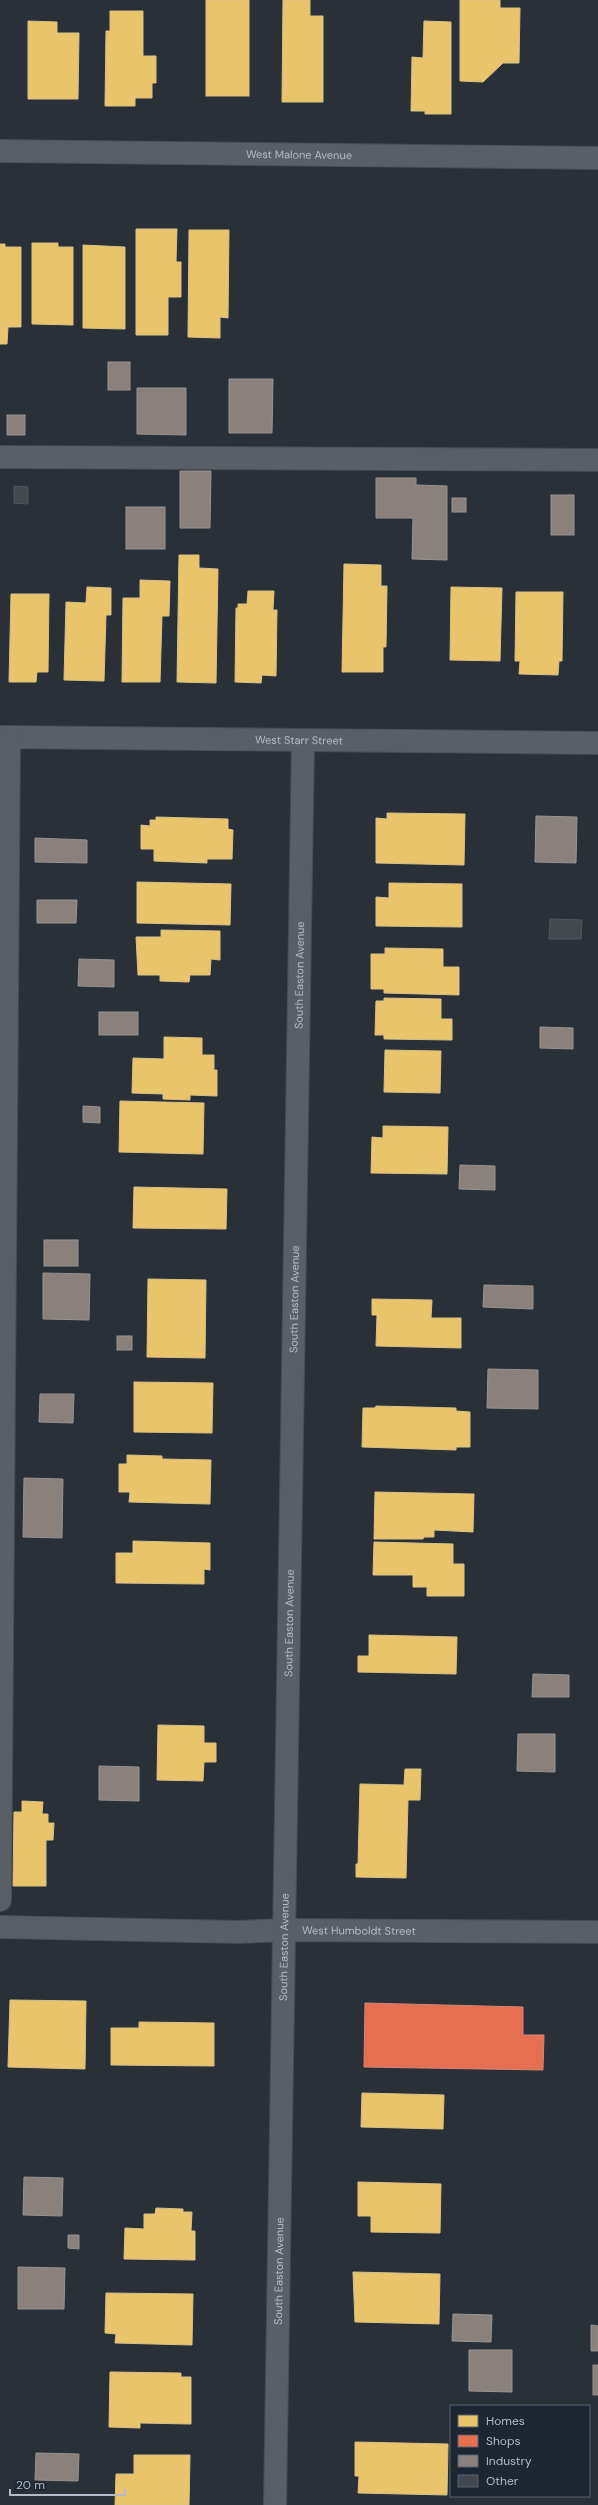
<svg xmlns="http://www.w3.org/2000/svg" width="598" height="2505" font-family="'DM Sans',sans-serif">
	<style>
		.homes { fill: #e9c46a; stroke: #d9c286 }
		.shops { fill: #e76f51; stroke: #d88675 }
		.industry { fill: #8a817c; stroke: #979393 }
		.building { fill: #444950; stroke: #52575f }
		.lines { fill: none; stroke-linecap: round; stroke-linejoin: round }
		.minor-casing { stroke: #484c53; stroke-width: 24 }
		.minor { stroke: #5a5e66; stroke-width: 22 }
		.labels { text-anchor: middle; stroke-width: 4; stroke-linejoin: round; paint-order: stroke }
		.street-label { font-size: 11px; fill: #b4bcc9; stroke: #1d2633 }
	</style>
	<rect width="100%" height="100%" fill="#2a3038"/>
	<g class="homes">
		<rect x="206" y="0" width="43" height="96"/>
		<path d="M283,0h27v16h13v86h-41z"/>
		<path d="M460,0h40v8h20l-1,55h-16l-20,19 -23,-1z"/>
		<path d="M110,11h33v45h13v27h-4v15h-17v8h-30l1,-75h4z"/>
		<path d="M28,21l29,1v11h22l-1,66h-50z"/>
		<path d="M424,21l27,1v92h-26v-3h-14l1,-54 11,1z"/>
		<path d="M136,229h41l-1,33h5v35h-13v38h-32z"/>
		<path d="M189,230h40l-1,88 -8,-1v21l-32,-1z"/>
		<path d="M32,243h26v4h15v78l-41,-1z"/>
		<path d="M0,244h5v3h16v80h-13l-1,17h-7z"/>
		<path d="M83,245l42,2v82l-42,-1z"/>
		<path d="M179,555h20v13l19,1 -2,114 -39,-1z"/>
		<path d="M344,564l37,1v21h6l-1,61h-3v25h-41z"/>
		<path d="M140,580l30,1 -1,35h-7l-2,66h-38l1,-84h17z"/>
		<path d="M87,587l24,1v27h-5l-2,66 -40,-1 2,-78 20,1z"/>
		<path d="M451,587l51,1 -2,73 -50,-1z"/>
		<path d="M248,591h26l-1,19h4l-1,66 -14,-1 -1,8 -26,-1 1,-74h2v-4h9z"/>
		<path d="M516,592h47l-1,69h-3l-1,14 -39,-1 1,-13h-5z"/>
		<path d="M11,594h38l-1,78h-11l-1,10h-27z"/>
		<path d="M387,813l78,1 -1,51 -88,-2v-45l11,1z"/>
		<path d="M156,817l72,2v10l5,1 -1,29h-25v4l-53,-2v-12h-13v-24l9,1v-6h6z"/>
		<path d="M137,882l94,2 -1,41 -93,-2z"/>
		<path d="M389,883l73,1v43l-86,-1v-29l13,1z"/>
		<path d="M161,930l59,1v29l-9,-1 -1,16h-20l-1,7 -29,-1v-6h-22l-2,-38h25z"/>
		<path d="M385,948l58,1v18h16v28l-75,-2v-4h-13v-35h14z"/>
		<path d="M384,998l57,1v20h11v21l-68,-1v-4h-9l1,-34h8z"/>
		<path d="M164,1037l38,1v17h12v15h3v26l-27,-1v5l-27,-1v-5l-31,-1 1,-35 31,1z"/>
		<path d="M385,1050l56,1 -1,42 -56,-1z"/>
		<path d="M120,1101l84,2 -1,51 -84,-2z"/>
		<path d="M383,1126l65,1 -1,47 -76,-1 1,-36 11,1z"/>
		<path d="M134,1187l93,2 -1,40 -93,-1z"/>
		<path d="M148,1279l58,1 -1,78 -58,-1z"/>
		<path d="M372,1299l60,1 -1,18h30v30l-85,-2 1,-31h-5z"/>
		<path d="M134,1382l79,1 -1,50 -78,-1z"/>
		<path d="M376,1406l80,2v3l14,1v35h-14v3l-94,-3 1,-39h12z"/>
		<path d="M127,1455l35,1v3l49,1 -1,44 -81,-2 1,-10h-11v-28h8z"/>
		<path d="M375,1492l99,2 -1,38 -39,-2v7h-10l-1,2h-49z"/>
		<path d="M133,1541l77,2v27l-6,-1v15l-88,-1v-30h17z"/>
		<path d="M374,1542l79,2v20h11v32h-37v-9h-14v-12h-40z"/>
		<path d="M369,1635l88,2 -1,37 -98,-2v-16h11z"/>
		<path d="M158,1725l46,1v17h12v19h-12l-1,19 -46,-1z"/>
		<path d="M405,1769h16l-1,31h-12l-2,78 -50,-1v-13h2l2,-80 44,1z"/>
		<path d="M22,1801l21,1 -1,12h6v9h6l-1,17h-7v46h-33l1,-74h8z"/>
		<path d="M10,2000l76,1 -1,68 -77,-2z"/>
		<path d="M139,2022l75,1v43l-103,-1v-37h28z"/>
		<path d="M362,2093l82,2 -1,34 -82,-2z"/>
		<path d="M358,2182l83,2 -1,49 -69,-1v-16h-13z"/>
		<path d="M156,2208l27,1v3h9l-1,19h4v29l-71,-1 1,-31 19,1v-15h11z"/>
		<path d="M353,2272l87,2 -1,50 -84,-2z"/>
		<path d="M106,2293l87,1 -1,51 -77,-2 1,-9 -11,-1z"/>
		<path d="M110,2372l71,1v4h10v47l-51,-1v5l-31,-1z"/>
		<path d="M355,2442l93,2 -1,51 -89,-2 1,-17h-4z"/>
		<path d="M134,2455h56l-1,50h-74l1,-31h18z"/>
	</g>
	<path class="shops" d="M365,2003l158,4v28h21l-1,35 -179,-3z"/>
	<g class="industry">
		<rect x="108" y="362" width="22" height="28"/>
		<path d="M229,379h44l-1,54h-43z"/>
		<path d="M137,388h49v47l-49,-1z"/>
		<rect x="7" y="415" width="18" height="20"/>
		<path d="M180,471h31l-1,57h-30z"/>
		<path d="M376,478h40v7l31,1v74l-35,-1 1,-41h-37z"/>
		<rect x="551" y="495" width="23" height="40"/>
		<rect x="452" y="498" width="14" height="14"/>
		<rect x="126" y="507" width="39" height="42"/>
		<path d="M536,816l41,1 -1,46 -41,-1z"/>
		<path d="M35,838l52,2v23l-52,-1z"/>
		<path d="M37,900h40l-1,23h-39z"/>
		<path d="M79,959l35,1v27l-36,-1z"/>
		<rect x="99" y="1012" width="39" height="23"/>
		<path d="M540,1027l33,1v21l-33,-1z"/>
		<path d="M83,1106l17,1v16l-17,-1z"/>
		<path d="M460,1165l35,1v24l-36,-1z"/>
		<rect x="44" y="1240" width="34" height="26"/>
		<path d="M43,1273l47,1 -1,46 -46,-1z"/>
		<path d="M484,1285l49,1v23l-50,-2z"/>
		<rect x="117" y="1336" width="15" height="14"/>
		<path d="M488,1369l50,1v39l-51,-1z"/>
		<path d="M40,1394h34l-1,29 -34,-1z"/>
		<path d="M24,1478l39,1 -1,59 -39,-1z"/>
		<path d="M533,1674l36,1v22h-37z"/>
		<path d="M518,1734h37v38l-38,-1z"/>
		<path d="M99,1766l40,1v34l-40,-1z"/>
		<path d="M24,2177l39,1 -1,38 -39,-1z"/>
		<path d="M68,2235h11v14l-11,-1z"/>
		<path d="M18,2267l47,1 -1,41h-46z"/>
		<path d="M453,2314l39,1 -1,27 -39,-1z"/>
		<path d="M591,2325l7,1v25h-7z"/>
		<path d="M469,2350h43v42l-43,-1z"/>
		<rect x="593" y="2365" width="5" height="30"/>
		<path d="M36,2453l43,1 -1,27 -43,-1z"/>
	</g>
	<g class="building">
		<path d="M14,486l14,1v17l-14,-1z"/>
		<path d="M550,919l32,1 -1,19h-32z"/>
	</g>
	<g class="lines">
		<defs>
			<g id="minor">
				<path id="s1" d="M0,151l598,7"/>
				<path d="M0,457l598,3"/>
				<path id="s2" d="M0,737l598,6"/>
				<path d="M0,1900l9,-1163"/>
				<path id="s3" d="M0,1927l238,5 47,-2 313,2"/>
				<path id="s4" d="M275,2505l28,-1764"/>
			</g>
		</defs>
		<use href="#minor" class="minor-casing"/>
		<use href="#minor" class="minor"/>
	</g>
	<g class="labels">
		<g class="street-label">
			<text dy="4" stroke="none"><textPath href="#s1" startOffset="299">West Malone Avenue</textPath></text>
			<text dy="4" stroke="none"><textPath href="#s2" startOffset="299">West Starr Street</textPath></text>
			<text dy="4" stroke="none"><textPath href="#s4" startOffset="1530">South Easton Avenue</textPath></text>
			<text dy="4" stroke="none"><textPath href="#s4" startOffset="1206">South Easton Avenue</textPath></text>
			<text dy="4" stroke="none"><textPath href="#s4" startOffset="882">South Easton Avenue</textPath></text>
			<text dy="4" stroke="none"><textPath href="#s3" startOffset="359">West Humboldt Street</textPath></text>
			<text dy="4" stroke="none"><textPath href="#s4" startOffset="558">South Easton Avenue</textPath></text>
			<text dy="4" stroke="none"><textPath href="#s4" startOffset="234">South Easton Avenue</textPath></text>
		</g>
	</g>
	<rect x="450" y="2405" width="140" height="92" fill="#1d2633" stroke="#59626f"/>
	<rect x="458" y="2415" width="20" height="12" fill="#e9c46a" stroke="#59626f"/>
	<text x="486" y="2425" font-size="12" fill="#b4bcc9">Homes</text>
	<rect x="458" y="2435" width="20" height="12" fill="#e76f51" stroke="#59626f"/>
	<text x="486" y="2445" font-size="12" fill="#b4bcc9">Shops</text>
	<rect x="458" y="2455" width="20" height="12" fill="#8a817c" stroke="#59626f"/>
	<text x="486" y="2465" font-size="12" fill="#b4bcc9">Industry</text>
	<rect x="458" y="2475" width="20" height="12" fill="#444950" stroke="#59626f"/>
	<text x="486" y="2485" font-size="12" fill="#b4bcc9">Other</text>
	<path d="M10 2489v6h115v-6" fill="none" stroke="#b4bcc9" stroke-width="2"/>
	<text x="16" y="2489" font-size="12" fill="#b4bcc9" stroke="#1d2633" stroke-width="3" paint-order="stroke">20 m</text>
</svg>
